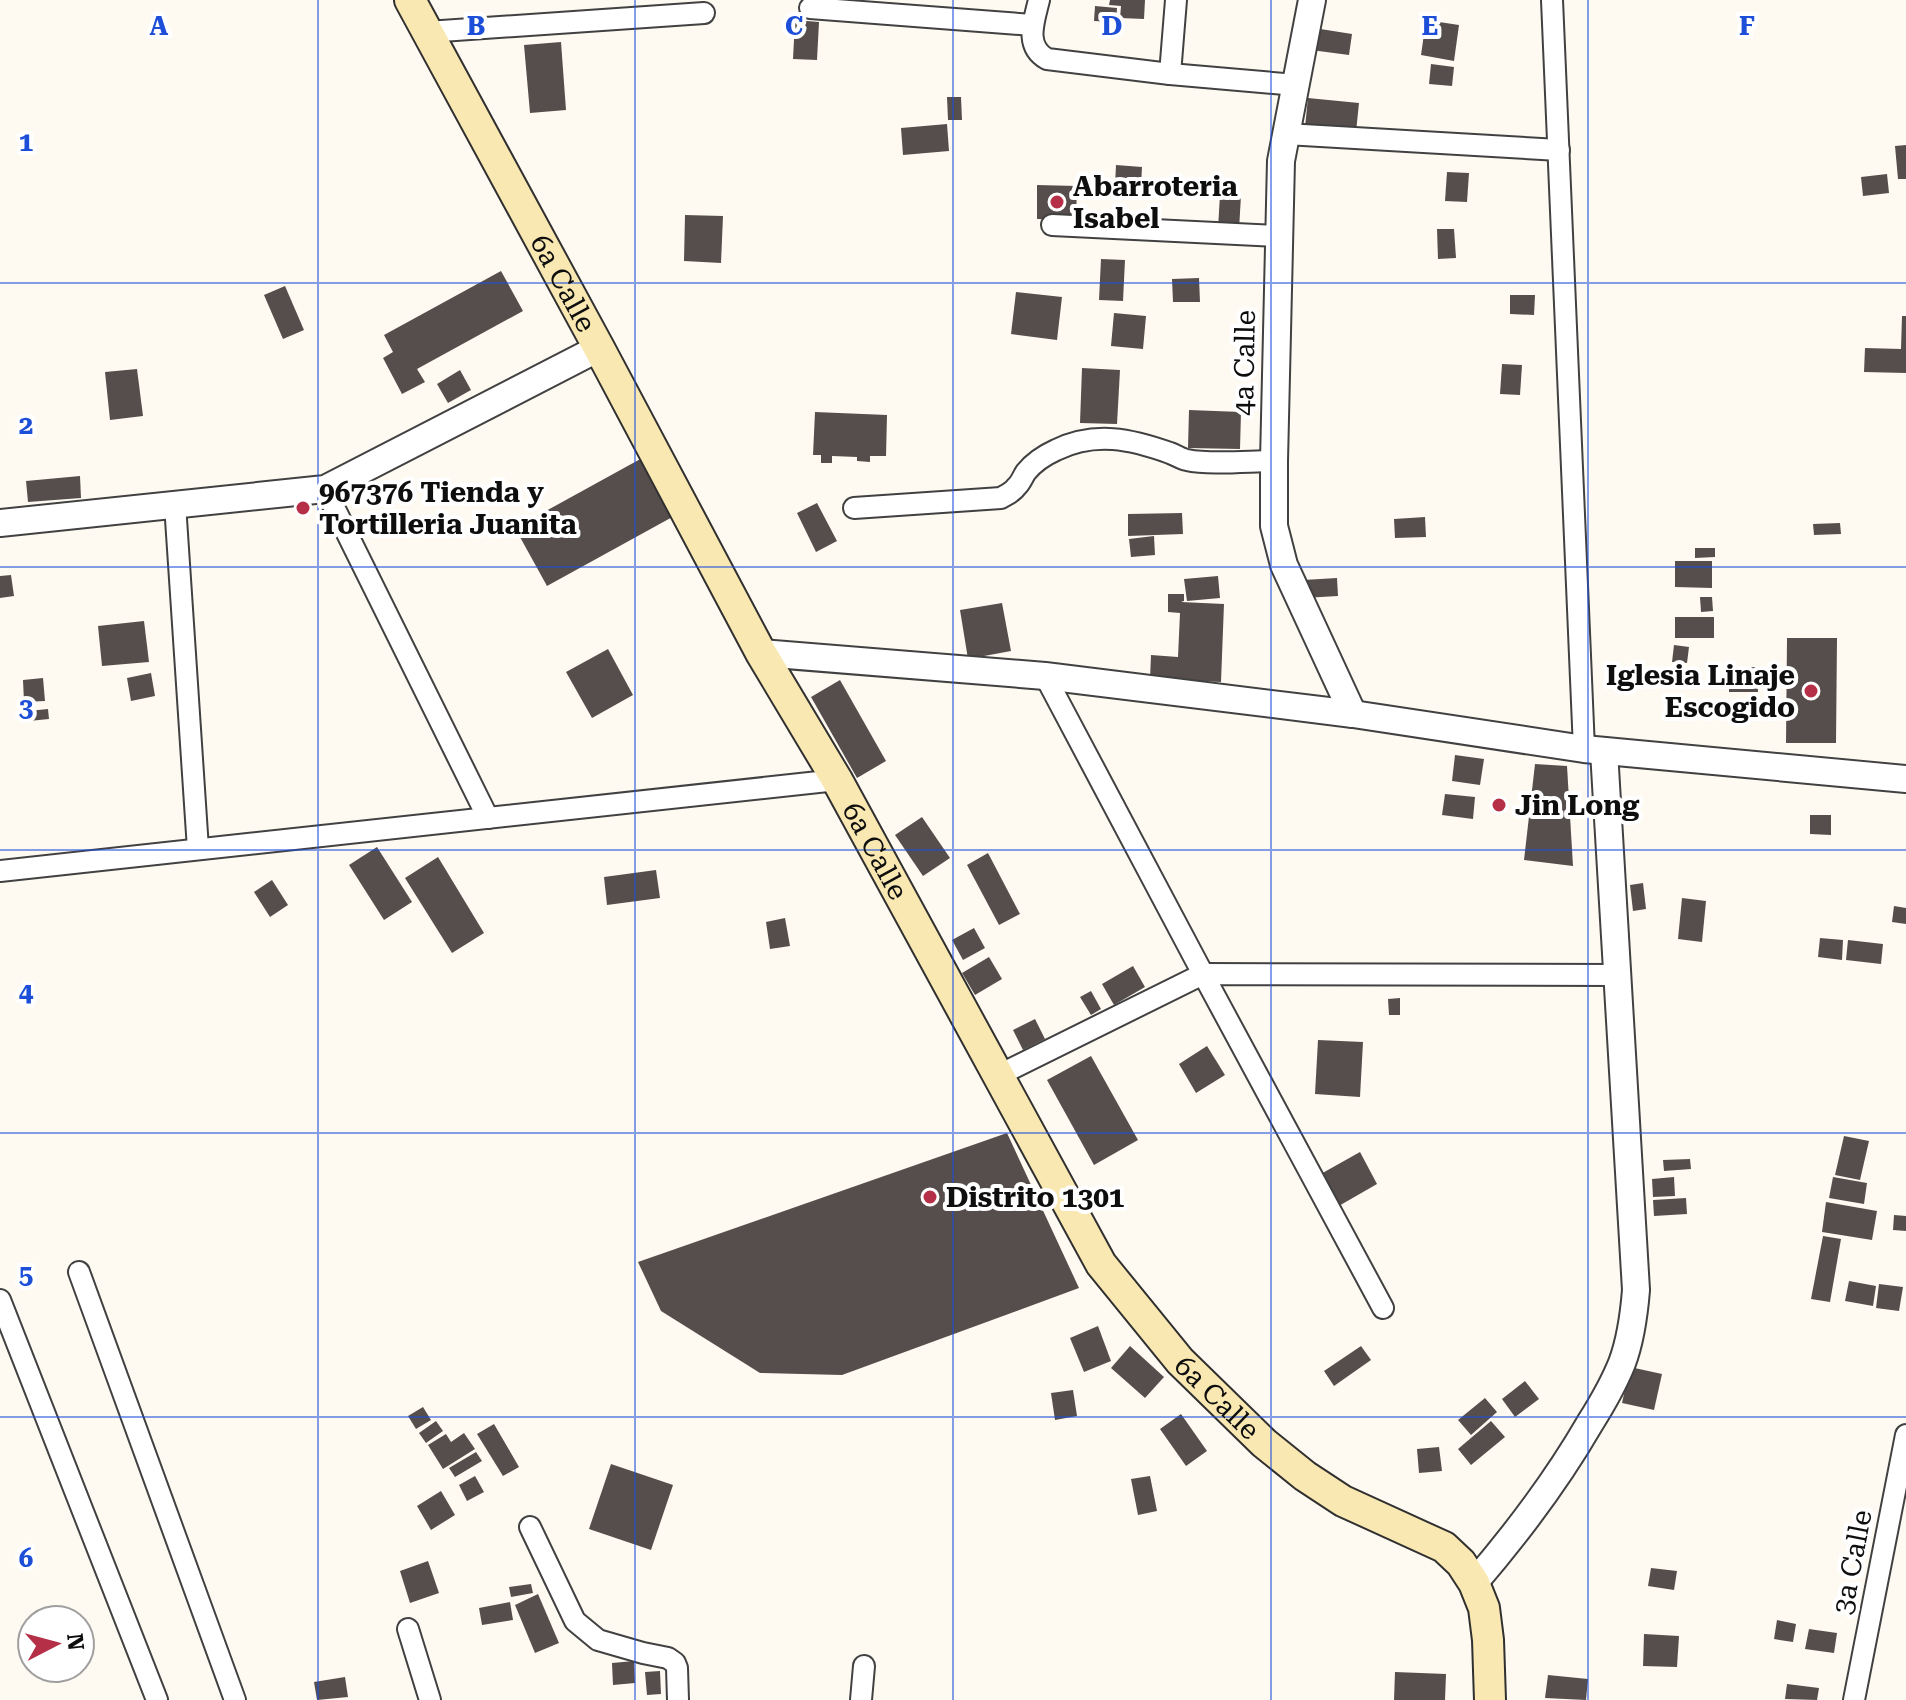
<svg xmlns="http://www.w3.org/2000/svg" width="1906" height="1700" font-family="'Roboto Serif',serif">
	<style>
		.building { fill: #564e4c }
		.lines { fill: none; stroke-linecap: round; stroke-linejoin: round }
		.minor-casing { stroke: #414141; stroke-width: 24 }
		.tertiary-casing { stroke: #414141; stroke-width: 30 }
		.secondary-casing { stroke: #303030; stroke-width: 34 }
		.minor { stroke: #fff; stroke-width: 20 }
		.tertiary { stroke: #fff; stroke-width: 26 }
		.secondary { stroke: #f9e8b1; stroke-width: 30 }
		.grid { fill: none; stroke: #1d4ed8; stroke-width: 2; stroke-opacity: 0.55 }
		.poi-dot { fill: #b53047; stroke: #fff; stroke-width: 3 }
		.labels { text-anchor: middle; stroke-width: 8; stroke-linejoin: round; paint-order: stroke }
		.poi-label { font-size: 28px; font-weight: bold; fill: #0e0e0e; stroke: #fff; text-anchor: start }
		.street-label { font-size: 28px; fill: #0e0e0e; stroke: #fff }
		.grid-label { font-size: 26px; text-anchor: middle; font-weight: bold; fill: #1d4ed8; stroke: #fff; stroke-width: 8; stroke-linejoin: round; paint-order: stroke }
	</style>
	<rect width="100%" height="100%" fill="#fefaf1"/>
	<g class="building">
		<path d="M1110,0h35l-1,19 -24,-1 1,-12 -12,-1z"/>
		<path d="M1095,6l22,2 -1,14 -22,-1z"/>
		<path d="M795,20l24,2 -2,38 -24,-1z"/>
		<path d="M1426,20l33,5 -5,36 -33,-6z"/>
		<path d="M1314,28l38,6 -3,21 -38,-5z"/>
		<path d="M561,42l5,68 -36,3 -6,-68z"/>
		<path d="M1431,64l23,3 -2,19 -23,-2z"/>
		<path d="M947,97h14l1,23h-14z"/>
		<path d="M1308,98l51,5 -3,29 -51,-5z"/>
		<path d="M947,124l2,27 -46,4 -2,-27z"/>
		<path d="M1906,145v34h-8l-3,-33z"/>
		<path d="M1116,165l26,2 -1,20 -26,-2z"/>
		<path d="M1447,172l22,1 -2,29 -22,-1z"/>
		<path d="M1887,174l2,19 -26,3 -2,-19z"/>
		<path d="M1037,185l40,1 -1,34 -39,-1z"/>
		<path d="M1220,194l21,1 -2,35 -21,-1z"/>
		<path d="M685,215l38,1 -2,47 -37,-2z"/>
		<path d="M1437,229h17l2,29 -18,1z"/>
		<path d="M1101,259l24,1 -2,41 -24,-1z"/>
		<path d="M501,271l22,40 -106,58 8,13 -23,12 -19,-36 10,-6 -9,-17z"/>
		<path d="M1199,278l1,24h-27l-1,-23z"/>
		<path d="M285,286l19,44 -21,9 -19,-44z"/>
		<path d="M1016,292l46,5 -5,43 -46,-6z"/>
		<path d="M1510,295h25l-1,20 -24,-1z"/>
		<path d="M1114,313l32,3 -3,33 -32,-3z"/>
		<path d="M1902,316h4v57l-42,-1 1,-24 36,1z"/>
		<path d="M1502,364l20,1 -2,30 -20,-1z"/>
		<path d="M1082,368l38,2 -3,54 -37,-1z"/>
		<path d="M137,369l6,47 -33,4 -5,-48z"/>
		<path d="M460,370l11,20 -23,13 -11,-19z"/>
		<path d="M1189,410l52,2 -1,37 -52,-1z"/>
		<path d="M815,412l72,3 -1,41h-16v6l-13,-1v-4l-25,-1v7h-11v-8h-8z"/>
		<path d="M644,457l32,58 -129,71 -32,-58z"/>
		<path d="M80,476l1,22 -53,4 -2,-21z"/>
		<path d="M817,503l20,38 -21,11 -19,-39z"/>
		<path d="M1182,513l1,21 -55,2v-22z"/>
		<path d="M1425,517l1,20 -31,1 -1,-19z"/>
		<path d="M1840,523l1,11 -27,1 -1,-11z"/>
		<path d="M1154,536l1,19 -24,2 -2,-18z"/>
		<path d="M1695,548h20v9l-20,1z"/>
		<path d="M1675,561h37v27l-37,-1z"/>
		<path d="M11,575l3,21 -14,2v-22z"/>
		<path d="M1218,576l2,22 -33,3 -3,-22z"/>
		<path d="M1337,578l1,18 -34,2 -1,-18z"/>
		<path d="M1168,594h16v7l-3,1 43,2 -3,78 -71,-3 1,-24 27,2 2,-44 -12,-1z"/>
		<path d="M1700,597h12l1,14 -12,1z"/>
		<path d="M1002,603l9,48 -43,8 -8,-49z"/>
		<rect x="1675" y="617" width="39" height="21"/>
		<path d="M144,621l5,41 -47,4 -4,-40z"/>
		<path d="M1787,638h50l-1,105h-50z"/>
		<path d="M1674,645l15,2 -2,16 -15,-1z"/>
		<path d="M608,649l25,46 -41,23 -26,-46z"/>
		<path d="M1757,667l1,25h-29v-24z"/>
		<path d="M151,673l4,23 -24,5 -4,-23z"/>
		<path d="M43,678l2,23 -21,1 -1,-22z"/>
		<path d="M840,680l46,81 -29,17 -46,-81z"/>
		<path d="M48,709l1,10 -20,2 -1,-10z"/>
		<path d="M1455,755l29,4 -4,26 -28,-4z"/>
		<path d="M1535,764l32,2 6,100 -49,-6z"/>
		<path d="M1445,794l30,3 -2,22 -31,-4z"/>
		<path d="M1810,815h21v20l-21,-1z"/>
		<path d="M922,817l28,41 -27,18 -28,-41z"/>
		<path d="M377,847l35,55 -28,18 -35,-55z"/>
		<path d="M988,853l32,61 -21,11 -32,-60z"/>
		<path d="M438,857l46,76 -32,20 -47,-75z"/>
		<path d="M656,870l4,28 -53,7 -3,-28z"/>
		<path d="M272,880l16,25 -18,12 -16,-25z"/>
		<path d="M1643,883l3,26 -13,2 -3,-26z"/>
		<path d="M1682,898l24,3 -4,41 -24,-3z"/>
		<path d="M1894,906l12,2v16l-14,-2z"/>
		<path d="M785,918l5,28 -20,3 -4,-27z"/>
		<path d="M974,928l11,20 -22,12 -11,-20z"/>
		<path d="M1820,938l23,2 -1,20 -24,-3z"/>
		<path d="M1848,940l35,4 -2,20 -35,-4z"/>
		<path d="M989,957l13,22 -27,16 -13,-22z"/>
		<path d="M1133,966l12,21 -31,18 -12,-21z"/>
		<path d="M1091,991l10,18 -10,6 -11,-18z"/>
		<path d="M1400,998v17h-11l-1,-16z"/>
		<path d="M1035,1019l10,20 -22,11 -10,-20z"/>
		<path d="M1318,1040l45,2 -3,55 -45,-3z"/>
		<path d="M1207,1046l18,29 -29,18 -17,-29z"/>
		<path d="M1091,1056l47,84 -44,25 -47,-85z"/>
		<path d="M1007,1133l72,155 -237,87 -82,-2 -99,-62 -23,-49z"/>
		<path d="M1844,1136l25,5 -9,39 -25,-5z"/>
		<path d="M1360,1152l17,32 -40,23 -18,-32z"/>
		<path d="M1690,1159l1,10 -27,2 -1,-11z"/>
		<path d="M1674,1177l1,19 -22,1 -1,-18z"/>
		<path d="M1833,1177l34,6 -3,21 -35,-6z"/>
		<path d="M1686,1198l1,16 -33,2 -1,-16z"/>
		<path d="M1826,1202l51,9 -5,29 -50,-8z"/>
		<path d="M1894,1215l12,1v15l-13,-1z"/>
		<path d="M1823,1236l18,3 -11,63 -19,-3z"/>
		<path d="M1849,1281l27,5 -3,20 -28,-5z"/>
		<path d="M1879,1284l24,3 -4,24 -23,-3z"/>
		<path d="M1098,1326l13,35 -27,11 -14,-34z"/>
		<path d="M1130,1346l34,31 -19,21 -34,-30z"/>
		<path d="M1361,1346l10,14 -37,26 -10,-15z"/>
		<path d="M1630,1367l32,7 -8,36 -32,-7z"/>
		<path d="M1525,1381l14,18 -24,18 -13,-18z"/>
		<path d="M1073,1390l4,26 -22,4 -4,-27z"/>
		<path d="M1485,1398l12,14 -26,23 -13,-15z"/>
		<path d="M423,1407l8,13 -15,9 -8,-13z"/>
		<path d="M1181,1414l26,37 -21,15 -26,-37z"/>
		<path d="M436,1421l7,10 -17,12 -7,-10z"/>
		<path d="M1491,1421l14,16 -34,28 -13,-16z"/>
		<path d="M494,1424l25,43 -16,9 -26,-42z"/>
		<path d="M464,1433l11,16 -32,20 -15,-24 18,-11 5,8z"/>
		<path d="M1439,1447l3,24 -23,2 -2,-24z"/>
		<path d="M476,1452l6,9 -27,16 -6,-9z"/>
		<path d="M611,1464l62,21 -22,65 -62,-21z"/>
		<path d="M475,1476l9,16 -17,9 -8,-16z"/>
		<path d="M1150,1476l7,35 -19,4 -7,-36z"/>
		<path d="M441,1491l14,24 -24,15 -14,-24z"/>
		<path d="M428,1561l11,32 -29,10 -10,-32z"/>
		<path d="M1651,1568l26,3 -3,19 -26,-4z"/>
		<path d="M531,1584l2,9 -22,4 -2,-10z"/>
		<path d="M538,1594l21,49 -24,10 -20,-48z"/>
		<path d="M510,1602l3,18 -31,5 -3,-17z"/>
		<path d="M1777,1620l19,4 -3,18 -19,-3z"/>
		<path d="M1809,1629l28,4 -3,20 -29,-4z"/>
		<path d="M1644,1634l35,2 -2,31 -34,-1z"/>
		<path d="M634,1661l1,22 -22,2 -1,-22z"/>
		<path d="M660,1671l1,23 -14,1 -2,-23z"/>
		<path d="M1395,1672l51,2 -1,26h-51z"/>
		<path d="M1548,1675l40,4 -2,21 -41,-2z"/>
		<path d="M345,1677l3,20 -31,3 -3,-18z"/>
		<path d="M1787,1684l32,4 -2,12 -32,-1z"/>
	</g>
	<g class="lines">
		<defs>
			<g id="minor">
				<path d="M1039,0c-5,21 -15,46 8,59l123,15 126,11"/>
				<path d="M1552,0l32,749"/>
				<path d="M810,8l223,17"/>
				<path d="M427,32l277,-19"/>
				<path d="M1170,74l6,-74"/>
				<path d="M1286,134l273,16"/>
				<path d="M1052,225l227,11"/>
				<path d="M325,489l163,329"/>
				<path d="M175,504l23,345"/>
				<path d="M854,508l147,-10c5,-3 12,-6 15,-11 5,-4 7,-11 10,-15 8,-10 19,-17 30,-22 39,-19 75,-11 114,3 6,2 11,6 17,7 22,5 63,1 87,1"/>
				<path d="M1045,676l158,298 180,334"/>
				<path d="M0,871l837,-91"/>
				<path d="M997,1076l206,-102 415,1"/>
				<path d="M79,1272l156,428"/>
				<path d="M0,1300l157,400"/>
				<path d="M530,1527l45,94 23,19 45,13 25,5 7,5 2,5 1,32"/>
				<path d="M408,1629l22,71"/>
				<path d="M861,1700l3,-34"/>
				<path d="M1854,1700l52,-265"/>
			</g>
			<g id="tertiary">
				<path d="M1312,0l-31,161 -7,300v65l10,39 69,149"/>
				<path d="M0,523l325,-34 274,-141"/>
				<path d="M761,653l284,23 308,38 231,35 322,30"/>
				<path d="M1474,1583c43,-50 83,-103 116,-160 12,-19 24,-40 32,-60 9,-24 12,-48 14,-73l-32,-539"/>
			</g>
			<g id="secondary">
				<path id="s1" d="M410,0l189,348 162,305 76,127 264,484 79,97 84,82 41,33 38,25 101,46 17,16 13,20 10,25 4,32 2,60"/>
			</g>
		</defs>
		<use href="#minor" class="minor-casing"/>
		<use href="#tertiary" class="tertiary-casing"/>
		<use href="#secondary" class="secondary-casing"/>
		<use href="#minor" class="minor"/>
		<use href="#tertiary" class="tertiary"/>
		<use href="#secondary" class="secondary"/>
	</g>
	<path class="grid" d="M318,0v1700M635,0v1700M953,0v1700M1271,0v1700M1588,0v1700M0,283h1906M0,567h1906M0,850h1906M0,1133h1906M0,1417h1906"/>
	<g class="poi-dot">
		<circle cx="1057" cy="202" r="8"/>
		<circle cx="303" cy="508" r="8"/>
		<circle cx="1811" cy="691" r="8"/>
		<circle cx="1499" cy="805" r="8"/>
		<circle cx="930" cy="1197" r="8"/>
	</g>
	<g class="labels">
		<g class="poi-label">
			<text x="1073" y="196">Abarroteria<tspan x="1073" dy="32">Isabel</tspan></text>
			<text x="319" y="502">967376 Tienda y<tspan x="319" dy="32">Tortilleria Juanita</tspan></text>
			<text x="1795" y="685" text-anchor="end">Iglesia Linaje<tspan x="1795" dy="32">Escogido</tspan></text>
			<text x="1515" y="815">Jin Long</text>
			<text x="946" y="1207">Distrito 1301</text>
		</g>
		<g class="street-label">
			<text dy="10" stroke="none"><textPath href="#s1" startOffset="322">6a Calle</textPath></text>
			<text transform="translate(1244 363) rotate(-89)" y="10">4a Calle</text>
			<text dy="10" stroke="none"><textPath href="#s1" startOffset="970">6a Calle</textPath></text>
			<text dy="10" stroke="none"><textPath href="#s1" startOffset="1618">6a Calle</textPath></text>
			<text transform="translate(1852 1562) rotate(-79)" y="10">3a Calle</text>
		</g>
	</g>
	<g class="grid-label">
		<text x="159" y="35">A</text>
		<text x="476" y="35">B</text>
		<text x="794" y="35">C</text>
		<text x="1112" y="35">D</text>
		<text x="1430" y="35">E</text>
		<text x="1747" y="35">F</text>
		<text x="26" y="151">1</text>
		<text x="26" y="434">2</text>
		<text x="26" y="717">3</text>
		<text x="26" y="1001">4</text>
		<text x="26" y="1284">5</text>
		<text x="26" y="1567">6</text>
	</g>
	<g transform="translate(56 1644) rotate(84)"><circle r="38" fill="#ffffff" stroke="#9f9f9f" stroke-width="2"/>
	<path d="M0-6L14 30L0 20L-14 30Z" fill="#b53047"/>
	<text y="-12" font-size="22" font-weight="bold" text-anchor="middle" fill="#0e0e0e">N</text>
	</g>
</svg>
